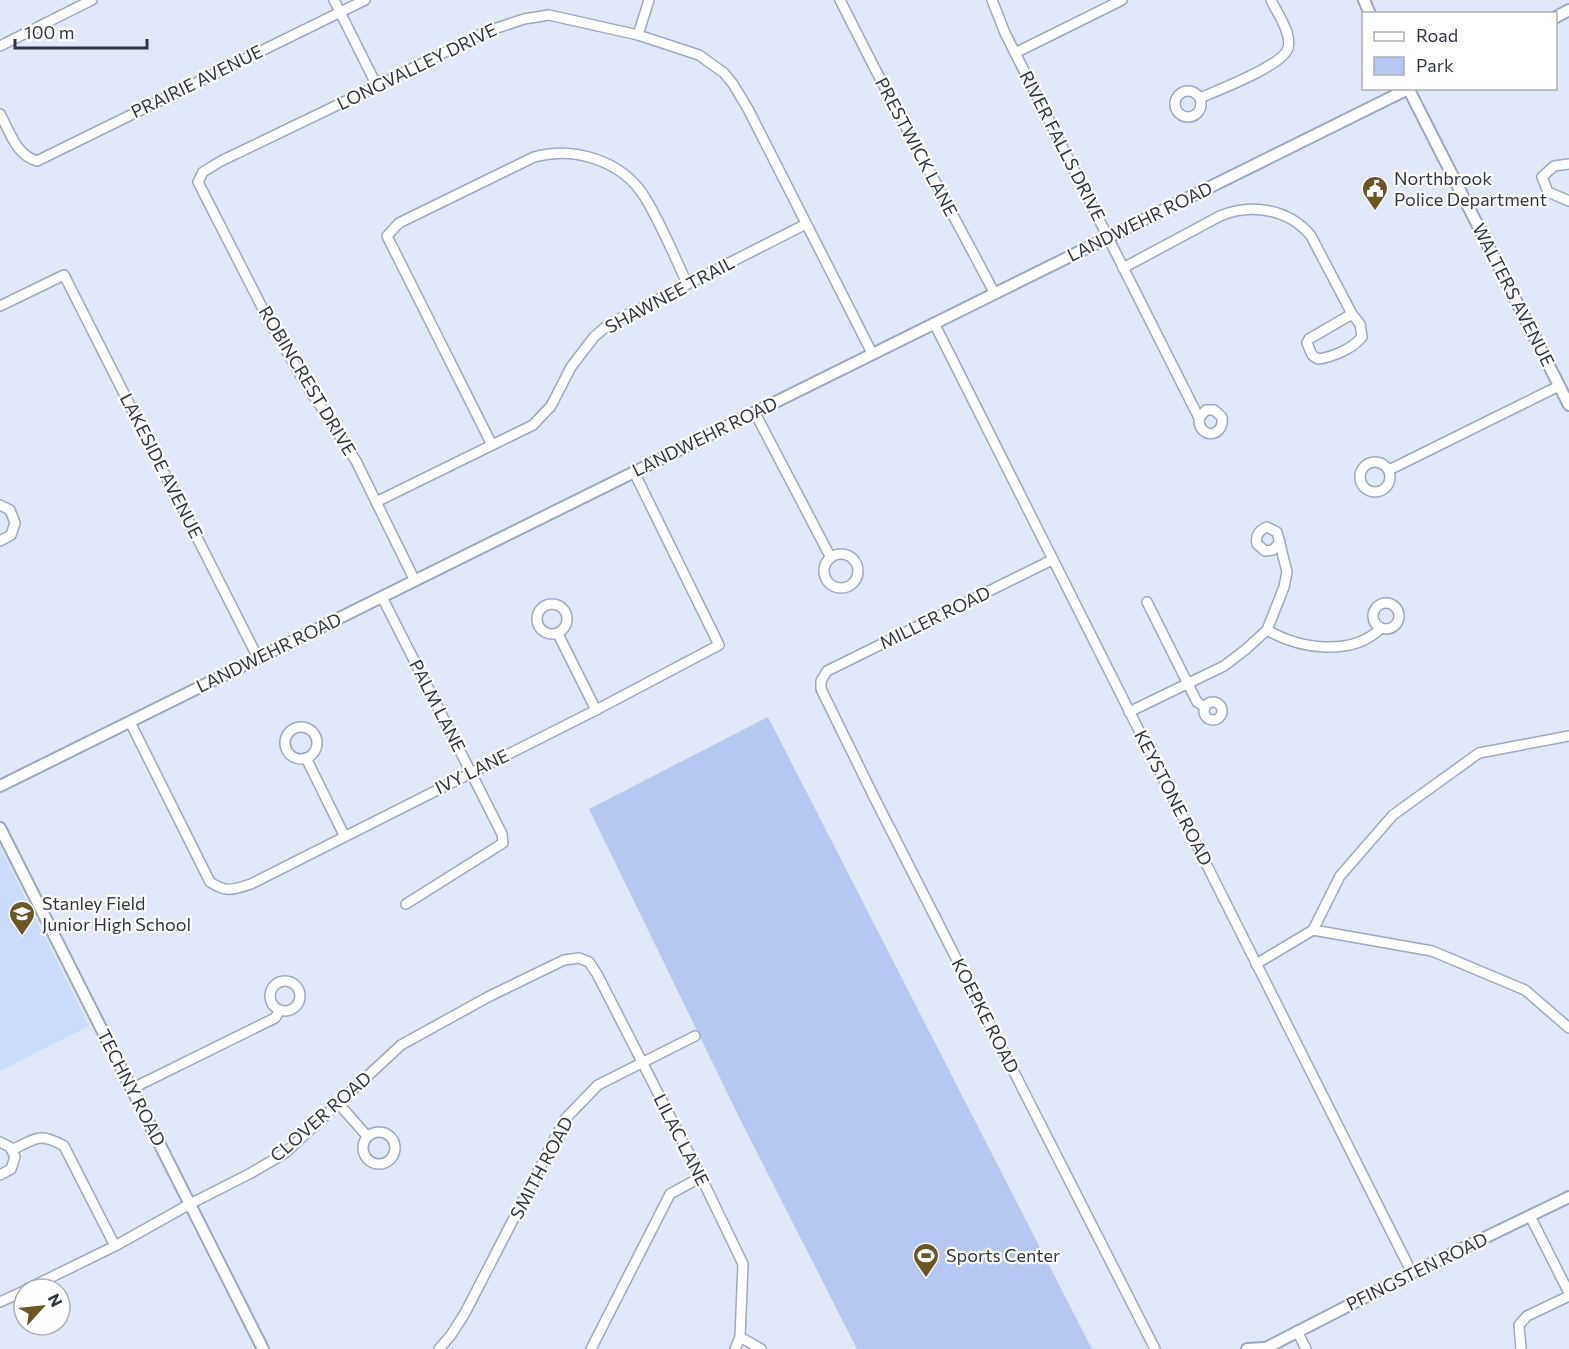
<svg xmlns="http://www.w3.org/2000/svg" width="1569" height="1349" font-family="Commissioner,sans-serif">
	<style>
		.built { fill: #ccdcff }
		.green { fill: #b6c8f2 }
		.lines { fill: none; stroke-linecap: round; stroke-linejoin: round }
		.minor-casing { stroke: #9ca8c3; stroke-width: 12 }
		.major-casing { stroke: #9ca8c3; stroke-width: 14 }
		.minor { stroke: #fff; stroke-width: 9 }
		.major { stroke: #fff; stroke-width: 10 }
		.labels { text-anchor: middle; stroke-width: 4.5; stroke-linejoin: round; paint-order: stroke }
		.street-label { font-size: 18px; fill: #313641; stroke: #fff }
		.poi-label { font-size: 18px; fill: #313641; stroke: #fff; text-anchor: start }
	</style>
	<rect width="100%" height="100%" fill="#e1e8fa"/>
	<path class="built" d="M0,847l89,179 -89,45z"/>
	<path class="green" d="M768,717l324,632h-235l-116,-228 -152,-312z"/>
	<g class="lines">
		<defs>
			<g id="minor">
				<path d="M334,0l43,86"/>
				<path d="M840,0l34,67 121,227"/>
				<path d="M992,0l13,33 194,385c-1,22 26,20 23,-1l-8,-7h-8l-7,8"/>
				<path d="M638,35l11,-35"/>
				<path d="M0,46l92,-46"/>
				<path d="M1015,53l107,-53"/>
				<circle cx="1188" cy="104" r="13"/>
				<path d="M1200,98c18,-8 83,-32 88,-50 4,-15 -11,-35 -17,-48"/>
				<path d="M0,114c10,18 16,41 37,47l328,-161"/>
				<path d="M1569,164l-15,2 -12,11 6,15 21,9"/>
				<path d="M1123,268l97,-52c32,-13 69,-7 91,20l41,78 8,10 2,13c-10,12 -29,20 -44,22l-6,-4 -5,-12 2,-4 43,-25"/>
				<path d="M0,306l64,-31 194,383"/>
				<path d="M934,323l478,950"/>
				<path d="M755,413l76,145"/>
				<path d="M492,445l-105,-209 12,-13 135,-66c39,-11 87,3 110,39 17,27 29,58 43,87"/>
				<circle cx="1375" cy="477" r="15"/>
				<path d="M1389,470l170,-84"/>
				<path d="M376,502l157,-77 18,-19 20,-39 23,-30 15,-13 197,-100"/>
				<path d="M0,505l10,5 5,13 -4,12 -11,6"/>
				<circle cx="841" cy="571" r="17"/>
				<path d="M1052,560l-225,111 -6,10v8l54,110 280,550"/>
				<path d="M415,581l-59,-120 -55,-85 -35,-61 -68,-133 5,-10 18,-11 156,-75 108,-54 39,-13 25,-4 89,20 61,20 25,18 9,11 15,25 124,244"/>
				<path d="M382,597l120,237 1,9 -97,61"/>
				<path d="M1147,602l50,100 8,5"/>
				<circle cx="1386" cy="616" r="13"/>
				<circle cx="552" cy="619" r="15"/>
				<path d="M1267,630c32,19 85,27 114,-2"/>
				<path d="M558,634l38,76"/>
				<circle cx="1213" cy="711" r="9"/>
				<path d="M1129,712l95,-46 21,-16 22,-20 17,-43 3,-15 -10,-40 -10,-5c-8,3 -12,9 -10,17l8,7 8,-1 7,-8"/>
				<path d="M130,722l80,160c17,11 22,8 41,2l345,-174 123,-65 -85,-173"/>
				<circle cx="301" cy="743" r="16"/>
				<path d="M306,758l38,77"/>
				<path d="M1313,930l119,21 93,39 44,38"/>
				<path d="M1256,964l57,-34 27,-54 53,-61 86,-62 90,-17"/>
				<circle cx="285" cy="996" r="15"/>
				<path d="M131,1089l144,-71 5,-8"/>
				<path d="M338,1103l29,33"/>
				<circle cx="379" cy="1148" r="16"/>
				<path d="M0,1142l10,5 5,10 -4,12 -11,6"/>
				<path d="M12,1150c24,-12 28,-18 52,-4l51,100"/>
				<path d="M1530,1216l39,77"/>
				<path d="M27,1289l88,-43 75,-42 61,-31 34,-20 116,-108 87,-48 76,-37 15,-2 10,4 8,12 104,203 42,87 -3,73 -5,12"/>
				<path d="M0,1302l24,-11"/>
				<path d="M1297,1331l9,18"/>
				<path d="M740,1337l21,12"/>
				<path d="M439,1349l12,-14 14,-22 100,-194 33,-34 97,-49"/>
				<path d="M591,1349l79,-155 31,-17"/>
				<path d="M1521,1349l-2,-24 8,-9 42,-20"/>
			</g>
			<g id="major">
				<path d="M1364,0l6,14"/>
				<path d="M1556,17l13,-7"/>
				<path d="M1408,88l161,317"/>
				<path d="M0,786l1410,-698"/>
				<path d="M0,828l263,521"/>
				<path d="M1247,1349l18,-1"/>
				<path d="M1264,1349l148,-76 157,-76"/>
			</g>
		</defs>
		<use href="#minor" class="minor-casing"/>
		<use href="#major" class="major-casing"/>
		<use href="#minor" class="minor"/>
		<use href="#major" class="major"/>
	</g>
	<defs>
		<symbol id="civic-pin" viewBox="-11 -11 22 30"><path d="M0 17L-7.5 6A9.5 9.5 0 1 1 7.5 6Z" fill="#6b5625" stroke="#fff"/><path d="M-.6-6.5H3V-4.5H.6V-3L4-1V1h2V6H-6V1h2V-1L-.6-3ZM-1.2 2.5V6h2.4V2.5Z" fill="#fff"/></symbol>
		<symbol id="school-pin" viewBox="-11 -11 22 30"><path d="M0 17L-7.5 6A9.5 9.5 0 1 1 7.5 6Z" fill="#6b5625" stroke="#fff"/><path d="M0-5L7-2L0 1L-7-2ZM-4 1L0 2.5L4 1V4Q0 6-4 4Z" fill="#fff"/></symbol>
		<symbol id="stadium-pin" viewBox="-11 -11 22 30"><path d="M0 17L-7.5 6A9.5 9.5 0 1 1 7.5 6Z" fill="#6b5625" stroke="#fff"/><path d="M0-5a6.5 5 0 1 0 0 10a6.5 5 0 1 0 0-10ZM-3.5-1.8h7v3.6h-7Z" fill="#fff"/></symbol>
	</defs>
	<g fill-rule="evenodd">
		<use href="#civic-pin" x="1360" y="174" width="30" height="40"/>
		<use href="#school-pin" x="7" y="899" width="30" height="40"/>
		<use href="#stadium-pin" x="911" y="1241" width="30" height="40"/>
	</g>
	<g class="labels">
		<g class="street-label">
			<text transform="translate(417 67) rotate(-26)" y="6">LONGVALLEY DRIVE</text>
			<text transform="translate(197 82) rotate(-26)" y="6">PRAIRIE AVENUE</text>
			<text transform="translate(1062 146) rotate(63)" y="6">RIVER FALLS DRIVE</text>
			<text transform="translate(916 147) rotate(62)" y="6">PRESTWICK LANE</text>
			<text transform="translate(1140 222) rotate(-26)" y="6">LANDWEHR ROAD</text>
			<text transform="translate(670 295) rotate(-28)" y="6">SHAWNEE TRAIL</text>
			<text transform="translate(1513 295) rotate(63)" y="6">WALTERS AVENUE</text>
			<text transform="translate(307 381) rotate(59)" y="6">ROBINCREST DRIVE</text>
			<text transform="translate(705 437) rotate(-26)" y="6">LANDWEHR ROAD</text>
			<text transform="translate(161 466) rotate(63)" y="6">LAKESIDE AVENUE</text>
			<text transform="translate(935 618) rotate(-26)" y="6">MILLER ROAD</text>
			<text transform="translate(269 653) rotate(-26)" y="6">LANDWEHR ROAD</text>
			<text transform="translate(437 706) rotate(63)" y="6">PALM LANE</text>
			<text transform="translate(472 772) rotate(-26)" y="6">IVY LANE</text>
			<text transform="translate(1173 798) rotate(63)" y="6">KEYSTONE ROAD</text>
			<text transform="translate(985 1016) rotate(63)" y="6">KOEPKE ROAD</text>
			<text transform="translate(131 1088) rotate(63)" y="6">TECHNY ROAD</text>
			<text transform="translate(321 1117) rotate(-41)" y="6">CLOVER ROAD</text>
			<text transform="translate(681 1140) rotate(63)" y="6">LILAC LANE</text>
			<text transform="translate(542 1168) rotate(-62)" y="6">SMITH ROAD</text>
			<text transform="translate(1417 1272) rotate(-26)" y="6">PFINGSTEN ROAD</text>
		</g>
		<g class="poi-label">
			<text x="1394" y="185">Northbrook<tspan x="1394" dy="21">Police Department</tspan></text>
			<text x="42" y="910">Stanley Field<tspan x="42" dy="21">Junior High School</tspan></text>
			<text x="946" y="1262">Sports Center</text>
		</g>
	</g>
	<rect x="1362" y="12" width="195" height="78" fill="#ffffff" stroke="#adafb3" stroke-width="1.5"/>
	<rect x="1374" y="32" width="30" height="9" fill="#ffffff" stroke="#adafb3" stroke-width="1.5"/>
	<text x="1416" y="42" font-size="18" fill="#313641">Road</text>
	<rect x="1374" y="57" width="30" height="18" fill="#b6c8f2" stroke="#adafb3" stroke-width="1.5"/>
	<text x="1416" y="72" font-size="18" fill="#313641">Park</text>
	<g transform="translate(42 1307) rotate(63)"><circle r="28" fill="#ffffff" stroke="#adafb3" stroke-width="1.5"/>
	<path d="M0-4.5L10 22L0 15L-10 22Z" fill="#6b5625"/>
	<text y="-9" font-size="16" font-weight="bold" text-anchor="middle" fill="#313641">N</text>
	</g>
	<path d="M15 39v9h132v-9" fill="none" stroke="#313641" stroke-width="3"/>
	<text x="24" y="39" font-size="18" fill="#313641" stroke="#ffffff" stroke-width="4.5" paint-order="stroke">100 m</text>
</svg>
